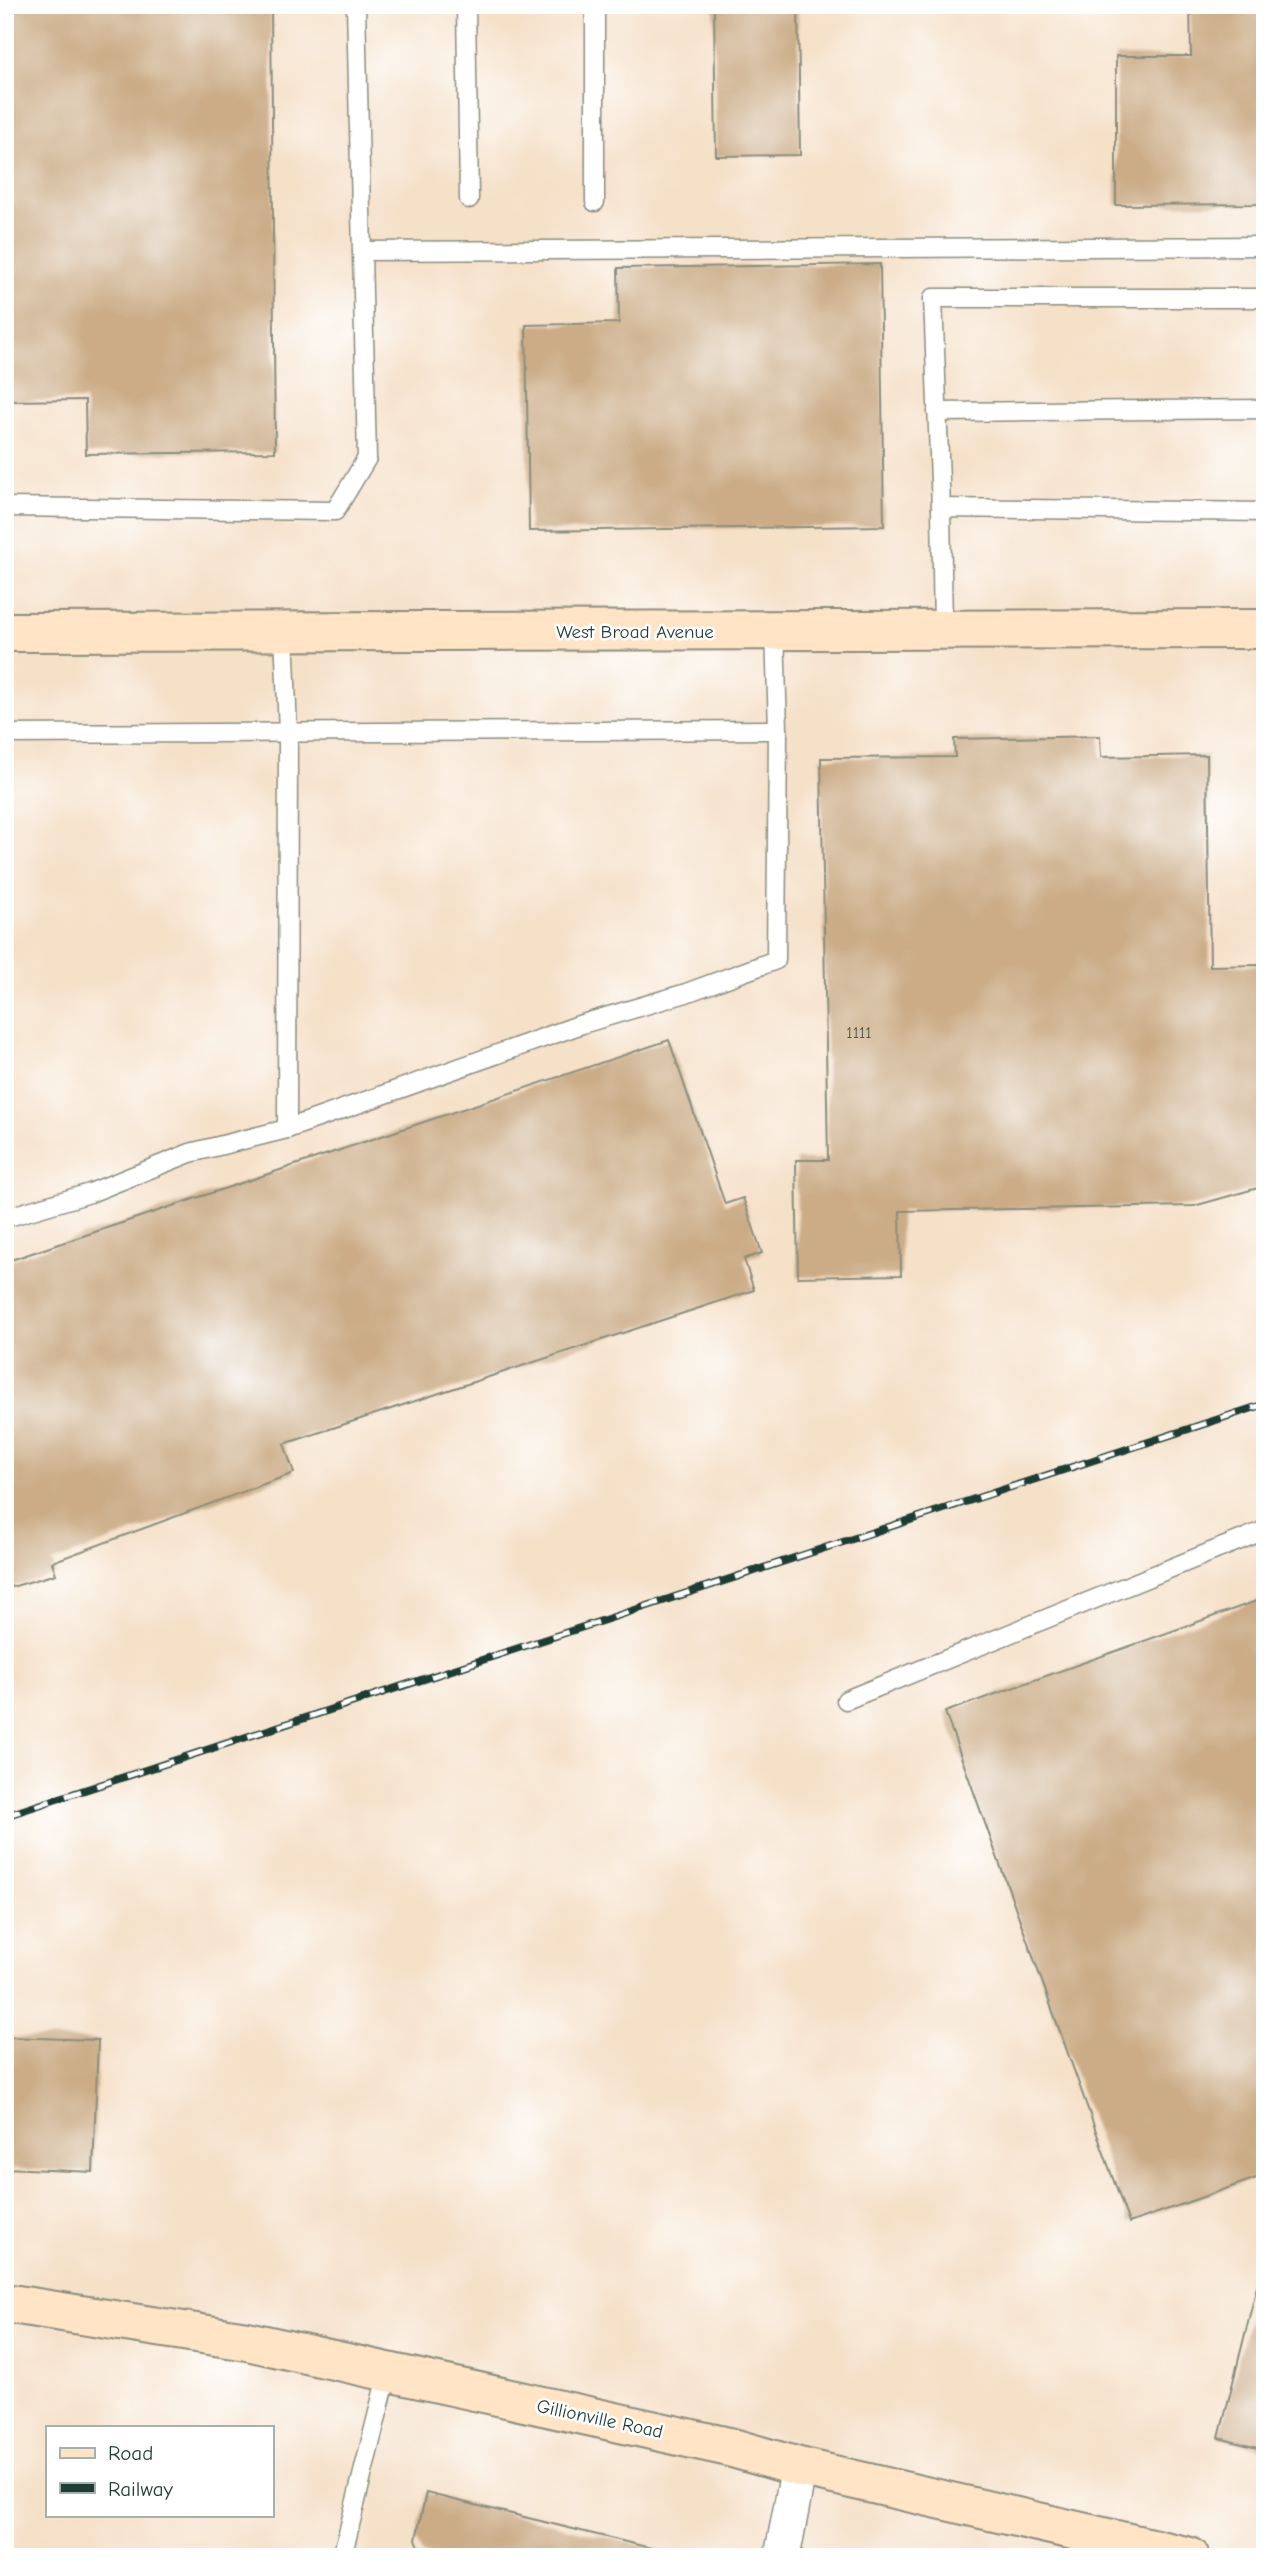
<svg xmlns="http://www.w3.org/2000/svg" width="1270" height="2562" font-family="'Comic Neue',sans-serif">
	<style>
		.building { fill: #cbac86 }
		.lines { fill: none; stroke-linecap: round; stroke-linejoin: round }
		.lane-casing { stroke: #8a8e7e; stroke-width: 21 }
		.street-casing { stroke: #8a8e7e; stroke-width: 38 }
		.secondary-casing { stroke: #8a8e7e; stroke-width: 42 }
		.lane { stroke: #fff; stroke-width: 18 }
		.street { stroke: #fff; stroke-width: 35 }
		.secondary { stroke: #ffe4c6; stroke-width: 38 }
		.rail-casing { stroke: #1f3d34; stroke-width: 8 }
		.rail { stroke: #fff; stroke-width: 5; stroke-dasharray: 16; stroke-linecap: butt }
		.labels { text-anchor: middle; stroke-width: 5; stroke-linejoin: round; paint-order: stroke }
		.number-label { font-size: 16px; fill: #4a5948 }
		.street-label { font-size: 19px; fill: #1f3d34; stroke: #fff }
	</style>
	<rect width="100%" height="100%" fill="#fff"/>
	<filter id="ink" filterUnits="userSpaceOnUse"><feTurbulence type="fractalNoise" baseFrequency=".0143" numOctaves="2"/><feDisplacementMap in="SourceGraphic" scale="14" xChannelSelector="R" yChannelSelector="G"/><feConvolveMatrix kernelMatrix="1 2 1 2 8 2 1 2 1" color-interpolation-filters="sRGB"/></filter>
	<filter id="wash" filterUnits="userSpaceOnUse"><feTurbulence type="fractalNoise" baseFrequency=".00686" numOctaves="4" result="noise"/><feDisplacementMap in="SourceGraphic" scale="28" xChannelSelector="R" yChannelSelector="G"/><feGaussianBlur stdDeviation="1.57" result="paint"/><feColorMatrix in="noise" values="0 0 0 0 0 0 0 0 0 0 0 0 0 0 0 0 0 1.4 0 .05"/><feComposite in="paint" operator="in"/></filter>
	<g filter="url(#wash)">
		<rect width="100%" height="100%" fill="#f5e0c8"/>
		<g id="blocks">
			<g class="building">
				<path d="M5,5h266l4,447 -189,2 -1,-54 -80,1z"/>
				<path d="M714,5h84l2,150 -84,1z"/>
				<path d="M1190,5h75v199l-149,1v-149h75z"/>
				<path d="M880,264l4,262 -355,5 -3,-206 93,-2 -1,-55z"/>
				<path d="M1100,736l1,21 106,-2 3,211 49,-1 1,30h5v191l-71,20 -294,5 1,64 -103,2 -2,-117h32l-7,-402 134,-1 -1,-18z"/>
				<path d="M669,1040l56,164 18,-6 19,55 -18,6 10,31 -470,154 10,29 -242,89 4,12 -51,15v-327z"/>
				<path d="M1265,1598v577l-136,48 -184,-511z"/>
				<path d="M5,2037l93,3 -5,132 -88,-4z"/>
				<path d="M1264,2258h1v192l-46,-12z"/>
				<path d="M426,2493l249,61 -1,3h-243l-9,-3 -6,-15z"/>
			</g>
		</g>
	</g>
	<g filter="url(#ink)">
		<use href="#blocks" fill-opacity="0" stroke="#8a8e7e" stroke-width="2"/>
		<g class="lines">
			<defs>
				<g id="lane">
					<path d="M466,5l3,194"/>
					<path d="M595,5v197"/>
					<path d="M362,251l903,-5"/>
					<path d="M937,412l328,-3"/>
					<path d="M5,507l330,4 32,-53 -11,-453"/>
					<path d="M941,508l-8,-210h332"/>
					<path d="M943,630l-2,-122 324,4"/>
					<path d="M284,631l4,102 -1,396"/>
					<path d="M5,734l773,-4"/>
					<path d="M5,1218l85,-25 100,-40 97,-24 295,-105 104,-31 90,-33 2,-230 -3,-100"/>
					<path d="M846,1700l419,-170"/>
					<path d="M342,2557l46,-185"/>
				</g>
				<path id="street" d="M782,2557l17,-90"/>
				<g id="secondary">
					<path d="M5,632l1260,-3"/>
					<path d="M5,2303l242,38 482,106 70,20 391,90"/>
				</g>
			</defs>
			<use href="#lane" class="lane-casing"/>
			<use href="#street" class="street-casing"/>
			<use href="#secondary" class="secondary-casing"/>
			<use href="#lane" class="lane"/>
			<use href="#street" class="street"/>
			<use href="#secondary" class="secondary"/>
			<defs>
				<path id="rail" d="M5,1816l1260,-412"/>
			</defs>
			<use href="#rail" class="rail-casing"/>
			<use href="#rail" class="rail"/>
		</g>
	</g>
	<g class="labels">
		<g class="number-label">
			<text x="859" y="1038">1111</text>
		</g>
		<g class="street-label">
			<text x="635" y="638">West Broad Avenue</text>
			<text transform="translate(600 2418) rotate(12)" y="7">Gillionville Road</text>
		</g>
	</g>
	<rect width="1270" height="2562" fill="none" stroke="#fff" stroke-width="28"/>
	<rect x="46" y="2426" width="228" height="91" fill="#ffffff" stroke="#a5b1ae" stroke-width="2"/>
	<rect x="60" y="2448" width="35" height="10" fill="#ffe4c6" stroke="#a5b1ae" stroke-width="2"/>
	<text x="108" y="2460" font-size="21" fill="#1f3d34">Road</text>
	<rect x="60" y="2483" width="35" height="10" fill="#1f3d34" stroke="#a5b1ae" stroke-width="2"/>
	<text x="108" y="2496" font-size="21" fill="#1f3d34">Railway</text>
</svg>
